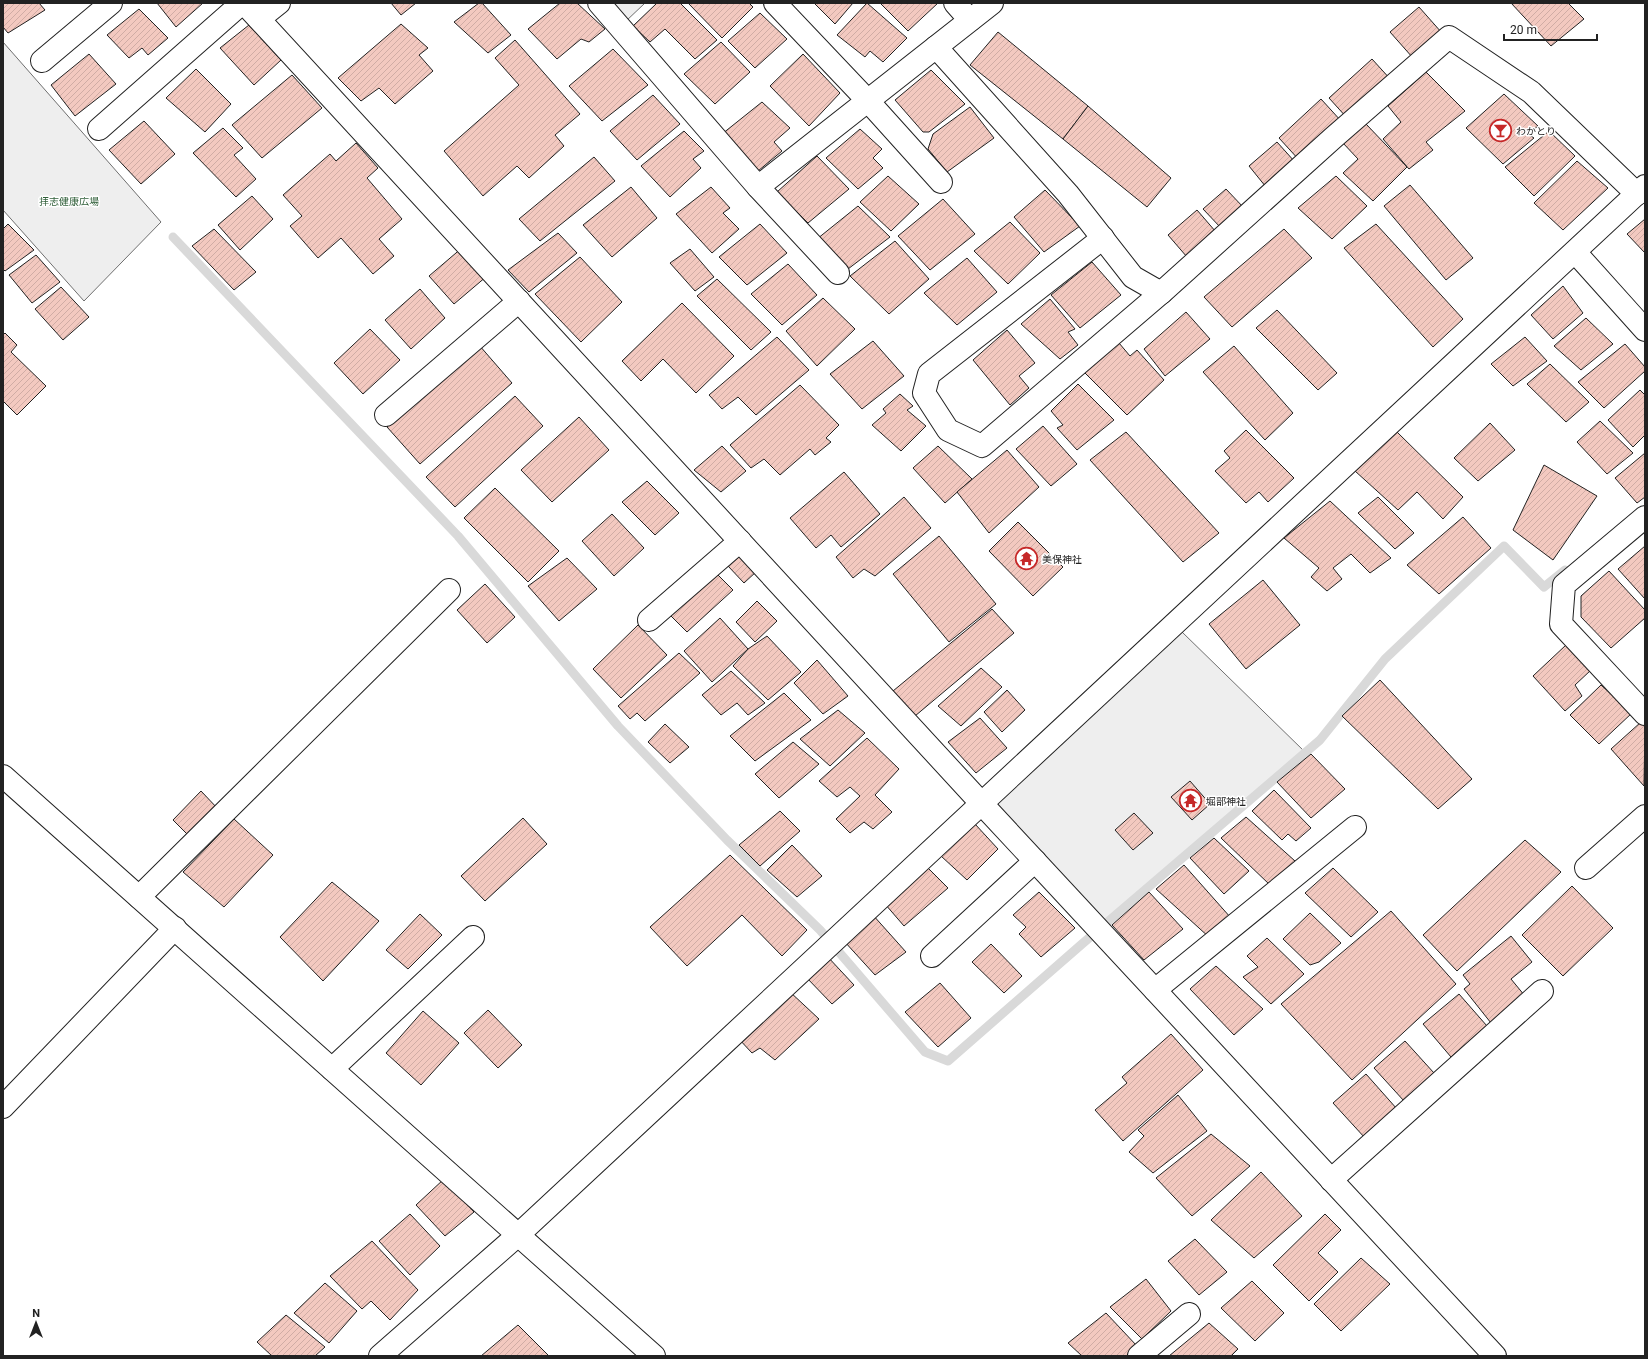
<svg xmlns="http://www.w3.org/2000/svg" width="1648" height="1359" font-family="Roboto,'Noto Sans JP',sans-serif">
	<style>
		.green { fill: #eee; stroke: #6f6f6f }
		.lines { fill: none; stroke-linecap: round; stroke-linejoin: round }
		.stream { stroke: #d9d9d9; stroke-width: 9 }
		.building { fill: url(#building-hatch); stroke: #222 }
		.street-casing { stroke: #222; stroke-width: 24 }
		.street { stroke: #fff; stroke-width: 22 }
		.labels { text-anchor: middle; stroke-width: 3; stroke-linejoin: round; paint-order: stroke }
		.poi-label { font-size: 10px; fill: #222; stroke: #fff; text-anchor: start }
		.park-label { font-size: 10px; fill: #2f5e38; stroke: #fff }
	</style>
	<defs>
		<pattern id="building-hatch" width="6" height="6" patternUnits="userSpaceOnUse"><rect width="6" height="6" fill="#f3c9c0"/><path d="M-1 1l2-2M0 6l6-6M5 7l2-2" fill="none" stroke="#d0aca5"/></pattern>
	</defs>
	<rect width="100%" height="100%" fill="#fff"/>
	<g class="green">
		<path d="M607,3h38l-20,19z"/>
		<path d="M3,42l158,180 -77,79 -81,-91z"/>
		<path d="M1181,631l124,121 -200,171 -111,-117z"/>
	</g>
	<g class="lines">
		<path class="stream" d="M173,237l285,299 160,190 109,114 93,90 105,122 23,9 134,-117 238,-204 65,-81 119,-113 40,41 21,-17"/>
	</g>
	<g class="building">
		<path d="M3,3h36l6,7 -37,23 -5,-6z"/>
		<path d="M157,3h46l-27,24z"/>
		<path d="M391,3h25l-15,12z"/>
		<path d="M479,3h3l29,32 -23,18 -34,-31z"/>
		<path d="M560,3h17l28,26 -16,13 -8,-3 -24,20 -29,-30z"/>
		<path d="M657,3h23l37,37 -22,19 -30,-30 -15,13 -17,-16z"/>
		<path d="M688,3h61l4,4 -31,31z"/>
		<path d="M814,3h39l-18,21z"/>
		<path d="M867,3l40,35 -24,24 -13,-11 -5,6 -28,-22z"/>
		<path d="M880,3h58l-30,28z"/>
		<path d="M1511,3h57l16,16 -33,27z"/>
		<path d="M1419,7l23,26 -29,25 -23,-26z"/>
		<path d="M139,9l29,29 -20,17 -6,-7 -13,10 -22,-23z"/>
		<path d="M760,13l27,26 -32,29 -27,-27z"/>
		<path d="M401,24l27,24 -9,7 14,16 -38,33 -16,-16 -18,13 -23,-23z"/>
		<path d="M249,25l32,35 -27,25 -34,-37z"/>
		<path d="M998,32l90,74 -25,33 -93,-74z"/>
		<path d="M515,40l65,74 -25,21 9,11 -35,32 -12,-12 -34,30 -39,-45 75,-66 -24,-27z"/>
		<path d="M721,42l29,30 -35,32 -31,-30z"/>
		<path d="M613,49l35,36 -46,36 -33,-35z"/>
		<path d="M89,54l27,30 -41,32 -24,-31z"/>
		<path d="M803,54l37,39 -31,33 -39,-40z"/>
		<path d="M1372,59l20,22 -44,38 -19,-21z"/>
		<path d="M196,69l35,35 -26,28 -39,-34z"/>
		<path d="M931,70l34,34 -36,28h-6l-28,-32z"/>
		<path d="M1426,72l39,39 -39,31 7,8 -24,19 -26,-30 18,-17 -13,-16z"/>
		<path d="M292,75l30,33 -60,50 -30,-33z"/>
		<path d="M1504,94l34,32 -10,8 6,4 -31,26 -37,-36z"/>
		<path d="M653,95l27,29 -43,36 -27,-29z"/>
		<path d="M1321,99l21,23 -42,39 -21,-23z"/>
		<path d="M762,102l28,26 -16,14 8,9 -24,20 -36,-37z"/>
		<path d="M1088,106l83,72 -24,29 -84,-68z"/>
		<path d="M970,107l24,31 -47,34 -19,-23 5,-15z"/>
		<path d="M144,121l31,33 -34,30 -32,-34z"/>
		<path d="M1366,124l41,43 -34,34 -30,-28 15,-14 -16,-17z"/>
		<path d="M223,128l20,20 -9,7 22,24 -20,18 -43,-44z"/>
		<path d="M860,129l22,20 -9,9 10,10 -25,21 -32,-31z"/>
		<path d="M684,131l20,20 -11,8 8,9 -31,29 -29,-31z"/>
		<path d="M1549,131l26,25 -41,40 -29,-29z"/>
		<path d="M1277,142l18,20 -29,25 -17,-21z"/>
		<path d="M356,143l22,25 -11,10 35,41 -23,20 15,17 -21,18 -32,-36 -23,20 -28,-32 12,-10 -19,-21 47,-41 6,7z"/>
		<path d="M817,156l32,33 -41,34 -31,-31z"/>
		<path d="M594,157l21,24 -75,60 -21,-22z"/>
		<path d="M1577,161l31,27 -45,42 -29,-27z"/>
		<path d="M888,176l31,28 -28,27 -31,-29z"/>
		<path d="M1336,176l31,30 -35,33 -34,-31z"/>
		<path d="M1410,185l63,73 -27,22 -62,-74z"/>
		<path d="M631,187l26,31 -45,39 -29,-32z"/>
		<path d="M711,187l19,21 -7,5 16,16 -27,24 -36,-39z"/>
		<path d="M1226,189l18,19 -23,20 -18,-19z"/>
		<path d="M1045,190l35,36 -36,26 -30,-35z"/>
		<path d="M252,196l21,23 -33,31 -22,-25z"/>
		<path d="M943,199l32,35 -45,36 -32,-34z"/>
		<path d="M858,206l32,31 -42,32 -31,-30z"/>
		<path d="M1197,210l19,22 -29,25 -19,-22z"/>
		<path d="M1645,219v34l-18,-19z"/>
		<path d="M1010,222l30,31 -32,31 -34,-33z"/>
		<path d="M8,224l26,26 -29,21 -2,-2v-40z"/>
		<path d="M760,224l27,29 -40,32 -28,-28z"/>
		<path d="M1376,224l87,95 -30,28 -89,-99z"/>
		<path d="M214,229l42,43 -22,18 -42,-44z"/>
		<path d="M1284,229l28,29 -80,69 -28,-30z"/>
		<path d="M558,233l19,20 -48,39 -21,-22z"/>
		<path d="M895,241l34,38 -40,35 -39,-38z"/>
		<path d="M463,247l24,29 -33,28 -25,-28z"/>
		<path d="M690,249l24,28 -19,14 -25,-28z"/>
		<path d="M36,255l24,27 -28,21 -23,-28z"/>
		<path d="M580,257l42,45 -41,40 -46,-48z"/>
		<path d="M967,258l30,34 -40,33 -33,-32z"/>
		<path d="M1092,262l29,33 -41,33 -29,-33z"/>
		<path d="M788,264l29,31 -35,30 -31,-31z"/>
		<path d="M717,279l54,53 -20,18 -54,-54z"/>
		<path d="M1563,286l20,27 -30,26 -22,-24z"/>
		<path d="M61,287l28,30 -26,23 -28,-31z"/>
		<path d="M420,289l25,29 -34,31 -26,-29z"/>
		<path d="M823,298l32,31 -38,37 -31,-35z"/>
		<path d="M1050,299l25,30 -7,3 10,13 -18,14 -39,-35z"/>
		<path d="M682,303l52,53 -38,37 -33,-34 -22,22 -19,-20z"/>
		<path d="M1277,310l60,63 -19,17 -62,-62z"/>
		<path d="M1186,312l24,27 -45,37 -21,-27z"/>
		<path d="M1586,318l27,26 -32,26 -27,-24z"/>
		<path d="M370,329l30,31 -37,34 -29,-31z"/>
		<path d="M1007,330l28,33 -16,13 10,12 -19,17 -37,-45z"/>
		<path d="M5,333l12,12 -6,7 35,34 -29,29 -14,-14v-66z"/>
		<path d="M777,337l32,33 -53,45 -18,-18 -16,12 -13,-14z"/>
		<path d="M1525,337l22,24 -34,25 -22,-22z"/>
		<path d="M873,341l31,35 -42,33 -32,-35z"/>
		<path d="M1119,343l11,13 7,-6 27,30 -37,35 -43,-43z"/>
		<path d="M1625,344l20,23v4l-41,37 -26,-26z"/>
		<path d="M479,345l33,38 -92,81 -33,-37z"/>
		<path d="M1234,346l59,67 -28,27 -62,-68z"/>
		<path d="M1550,364l39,38 -23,20 -39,-38z"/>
		<path d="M1078,384l36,36 -37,30 -20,-22 6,-3 -12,-14z"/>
		<path d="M800,385l39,40 -13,13 5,4 -16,13 -5,-6 -30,26 -16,-16 -13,9 -21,-23z"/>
		<path d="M1640,390l5,5v40l-12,12 -25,-27z"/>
		<path d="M900,394l13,12 -6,4 19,16 -25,25 -29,-26 14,-12 -3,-4z"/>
		<path d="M515,396l28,30 -88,81 -29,-30z"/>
		<path d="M579,417l30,33 -57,52 -31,-32z"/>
		<path d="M1600,421l33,32 -26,21 -30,-32z"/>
		<path d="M1490,423l25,27 -37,31 -24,-23z"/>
		<path d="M1043,426l34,38 -26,22 -35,-37z"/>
		<path d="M1246,430l48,48 -26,24 -9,-10 -13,11 -31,-32 15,-13 -6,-7z"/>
		<path d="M1126,432l93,101 -36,29 -93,-102z"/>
		<path d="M1397,432l66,65 -20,22 -26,-27 -19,18 -43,-39z"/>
		<path d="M722,446l24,25 -25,21 -27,-22z"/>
		<path d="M938,446l34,33 -27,24 -32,-35z"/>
		<path d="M1007,450l32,37 -50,46 -32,-41z"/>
		<path d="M1645,453v44l-8,6 -22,-25z"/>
		<path d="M1544,465l53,31 -44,64 -40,-30z"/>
		<path d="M844,472l36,42 -39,33 -10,-12 -15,13 -26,-30z"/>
		<path d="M647,481l32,32 -24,22 -33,-33z"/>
		<path d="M495,488l64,63 -31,31 -64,-64z"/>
		<path d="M904,497l27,31 -56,48 -11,-7 -11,9 -17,-21z"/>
		<path d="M1378,497l36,36 -19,16 -37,-36z"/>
		<path d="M1330,501l61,57 -21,15 -19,-19 -18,14 9,11 -15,12 -16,-14 8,-9 -35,-30z"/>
		<path d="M612,514l32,34 -30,28 -32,-35z"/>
		<path d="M1463,517l28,31 -52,46 -32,-29z"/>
		<path d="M1018,522l45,45 -30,29 -44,-45z"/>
		<path d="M939,536l57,68 -47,38 -56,-68z"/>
		<path d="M1645,546v53l-27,-30z"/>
		<path d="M742,554l15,17 -13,12 -16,-17z"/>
		<path d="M567,558l30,31 -38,32 -31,-35z"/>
		<path d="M713,570l20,20 -46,42 -19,-19z"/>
		<path d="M1609,571l36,39v8l-34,30 -30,-31v-21z"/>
		<path d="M1263,580l37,45 -54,44 -37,-45z"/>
		<path d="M485,584l30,33 -28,26 -30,-33z"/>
		<path d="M757,601l20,20 -22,21 -19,-20z"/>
		<path d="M992,609l22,24 -99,83 -22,-25z"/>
		<path d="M720,618l28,31 -36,33 -28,-31z"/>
		<path d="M638,625l29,30 -46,43 -28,-29z"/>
		<path d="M767,636l34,36 -33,28 -35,-34 15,-17z"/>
		<path d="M1566,645l25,25 -16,15 7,11 -17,15 -32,-35z"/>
		<path d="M679,653l21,20 -55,48 -8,-8 -7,6 -12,-13z"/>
		<path d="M817,660l31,36 -25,18 -29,-31z"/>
		<path d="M981,668l21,19 -41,39 -23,-20z"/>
		<path d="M731,671l34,32 -17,12 -11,-12 -16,12 -19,-20z"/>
		<path d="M1380,680l92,99 -34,30 -96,-93z"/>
		<path d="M1601,685l31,28 -33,31 -29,-29z"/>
		<path d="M1007,690l18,20 -23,22 -18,-20z"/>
		<path d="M784,693l27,27 -56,41 -25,-25z"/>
		<path d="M838,710l27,23 -35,33 -30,-27z"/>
		<path d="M980,718l27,30 -31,25 -28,-31z"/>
		<path d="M1641,722l4,4 -1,60 -33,-37z"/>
		<path d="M665,724l24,23 -19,16 -22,-21z"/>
		<path d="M867,738l32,31 -24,26 17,17 -19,17 -9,-7 -14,11 -14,-14 24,-23 -10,-9 -13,10 -18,-16z"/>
		<path d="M793,742l26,22 -40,34 -24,-24z"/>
		<path d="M1311,754l34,35 -34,29 -34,-36z"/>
		<path d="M1190,781l20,23 -18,16 -21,-23z"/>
		<path d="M1274,790l37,38 -15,13 -8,-7 -6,6 -30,-29z"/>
		<path d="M201,791l18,19 -28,28 -18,-18z"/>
		<path d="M780,811l20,20 -40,35 -21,-21z"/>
		<path d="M1134,813l19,20 -20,17 -18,-20z"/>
		<path d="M1246,817l49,44 -25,24 -49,-47z"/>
		<path d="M523,818l24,26 -62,57 -24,-25z"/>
		<path d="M234,819l39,36 -49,52 -41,-35z"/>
		<path d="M975,824l23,25 -31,31 -26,-24z"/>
		<path d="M1214,838l35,33 -25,23 -34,-36z"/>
		<path d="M1525,840l36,32 -104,99 -34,-36z"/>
		<path d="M792,845l30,31 -25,21 -30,-27z"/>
		<path d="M730,855l77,75 -25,26 -40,-41 -55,51 -37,-39z"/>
		<path d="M1184,865l47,53 -21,20 -54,-49z"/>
		<path d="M926,866l22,22 -44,38 -19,-22z"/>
		<path d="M1333,868l45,44 -27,25 -46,-44z"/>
		<path d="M332,882l47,39 -56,60 -43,-44z"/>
		<path d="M1572,886l41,42 -50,48 -41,-41z"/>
		<path d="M1039,892l36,36 -34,29 -22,-23 7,-7 -13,-12z"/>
		<path d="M1149,892l34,37 -39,31 -32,-35z"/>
		<path d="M1391,911l65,73 -104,96 -71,-76z"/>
		<path d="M1310,913l31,30 -22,19 -9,3 -27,-26z"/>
		<path d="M420,914l22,21 -34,34 -22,-19z"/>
		<path d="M872,914l34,38 -31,23 -31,-34z"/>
		<path d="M1511,936l21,26 -21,17 14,17 -34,27 -27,-34 6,-5 -7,-9z"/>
		<path d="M1267,938l37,36 -33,30 -28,-27 15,-10 -11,-11z"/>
		<path d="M991,944l31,32 -18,17 -32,-31z"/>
		<path d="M827,956l27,29 -22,19 -27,-28z"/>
		<path d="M1216,966l47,43 -29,26 -44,-46z"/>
		<path d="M940,983l31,35 -33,29 -33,-35z"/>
		<path d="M789,991l30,28 -44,41 -15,-12 -8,5 -14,-15z"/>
		<path d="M1459,994l28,32 -36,31 -28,-33z"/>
		<path d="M488,1010l34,35 -24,23 -34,-35z"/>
		<path d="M423,1011l36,32 -38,42 -35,-32z"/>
		<path d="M1171,1034l32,36 -80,71 -28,-31 32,-27 -5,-6z"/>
		<path d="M1405,1041l29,32 -30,28 -30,-33z"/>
		<path d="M1366,1074l31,35 -32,29 -32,-35z"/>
		<path d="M1178,1095l29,36 -54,42 -24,-21 15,-16 -6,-6z"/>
		<path d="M1211,1134l39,32 -58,50 -36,-38z"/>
		<path d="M1261,1172l41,44 -48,42 -43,-38z"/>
		<path d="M444,1179l30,33 -29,24 -29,-31z"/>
		<path d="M410,1214l30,32 -30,29 -31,-34z"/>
		<path d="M1325,1214l16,16 -23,23 20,19 -29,29 -36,-36z"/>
		<path d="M1195,1239l32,33 -28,23 -31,-34z"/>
		<path d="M372,1241l46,49 -28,30 -19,-19 -9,8 -32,-33z"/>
		<path d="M1361,1258l29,26 -49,47 -27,-27z"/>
		<path d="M1146,1279l25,32 -29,28 -32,-32z"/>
		<path d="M1252,1281l32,32 -29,28 -34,-33z"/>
		<path d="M325,1283l32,28 -28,32 -35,-30z"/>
		<path d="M1106,1313l31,33 -11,10h-44l-14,-13z"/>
		<path d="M286,1315l39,32 -10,9h-43l-15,-14z"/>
		<path d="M1209,1323l29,26 -7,7h-62z"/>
		<path d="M518,1325l31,31h-68z"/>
	</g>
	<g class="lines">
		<defs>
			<g id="street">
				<path d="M244,3l738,801 513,552"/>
				<path d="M599,3l159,184 234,-184"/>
				<path d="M775,3l93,98 73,81"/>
				<path d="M955,3l15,17"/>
				<path d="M259,19l20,-16"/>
				<path d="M936,47l132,147 65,83 28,16 172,-155 116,-101 82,55 106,102"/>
				<path d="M42,61l69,-58"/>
				<path d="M99,129l143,-126"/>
				<path d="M758,187l80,86"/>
				<path d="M1103,238l-174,136 -5,19 24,37 34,16 179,-153"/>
				<path d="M1575,252l70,78"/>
				<path d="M386,415l133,-114"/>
				<path d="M1645,517l-81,68 -3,39 84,90"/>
				<path d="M649,620l91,-79"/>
				<path d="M3,776l651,580"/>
				<path d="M1586,868l59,-52"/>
				<path d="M139,897l310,-307"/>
				<path d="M932,956l103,-95"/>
				<path d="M1155,990l200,-163"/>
				<path d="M332,1069l141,-132"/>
				<path d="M3,1107l172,-179"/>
				<path d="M1331,1180l211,-189"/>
				<path d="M380,1356l138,-121 1127,-1049"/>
				<path d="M1139,1356l50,-42"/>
			</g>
		</defs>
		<use href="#street" class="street-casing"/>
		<use href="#street" class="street"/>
	</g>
	<defs>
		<symbol id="bar-ring" viewBox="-11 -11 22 22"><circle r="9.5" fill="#fff" stroke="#c62828" stroke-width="1.5"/><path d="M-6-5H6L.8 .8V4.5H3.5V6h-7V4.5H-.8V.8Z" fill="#c62828"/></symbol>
		<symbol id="temple-ring" viewBox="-11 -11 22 22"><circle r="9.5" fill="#fff" stroke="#c62828" stroke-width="1.5"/><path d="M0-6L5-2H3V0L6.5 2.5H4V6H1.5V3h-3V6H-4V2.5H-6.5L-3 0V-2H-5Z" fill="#c62828"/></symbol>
	</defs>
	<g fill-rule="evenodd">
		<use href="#bar-ring" x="1488" y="118" width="25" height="25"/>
		<use href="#temple-ring" x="1014" y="546" width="25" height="25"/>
		<use href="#temple-ring" x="1178" y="788" width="25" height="25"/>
	</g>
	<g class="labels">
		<g class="poi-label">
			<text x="1516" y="135">わかとり</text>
			<text x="1042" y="563">美保神社</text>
			<text x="1206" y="805">堀部神社</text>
		</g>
		<g class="park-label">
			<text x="69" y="205">拝志健康広場</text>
		</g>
	</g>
	<rect width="1648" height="1359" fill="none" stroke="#222222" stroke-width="8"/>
	<g transform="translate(36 1323)" stroke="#ffffff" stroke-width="3" paint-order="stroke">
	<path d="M0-3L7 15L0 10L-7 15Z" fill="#222222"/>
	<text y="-6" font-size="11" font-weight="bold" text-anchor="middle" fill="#222222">N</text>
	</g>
	<path d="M1504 34v6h93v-6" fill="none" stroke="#222222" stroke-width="2"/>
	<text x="1510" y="34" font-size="12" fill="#222222" stroke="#ffffff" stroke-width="3" paint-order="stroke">20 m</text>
</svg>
